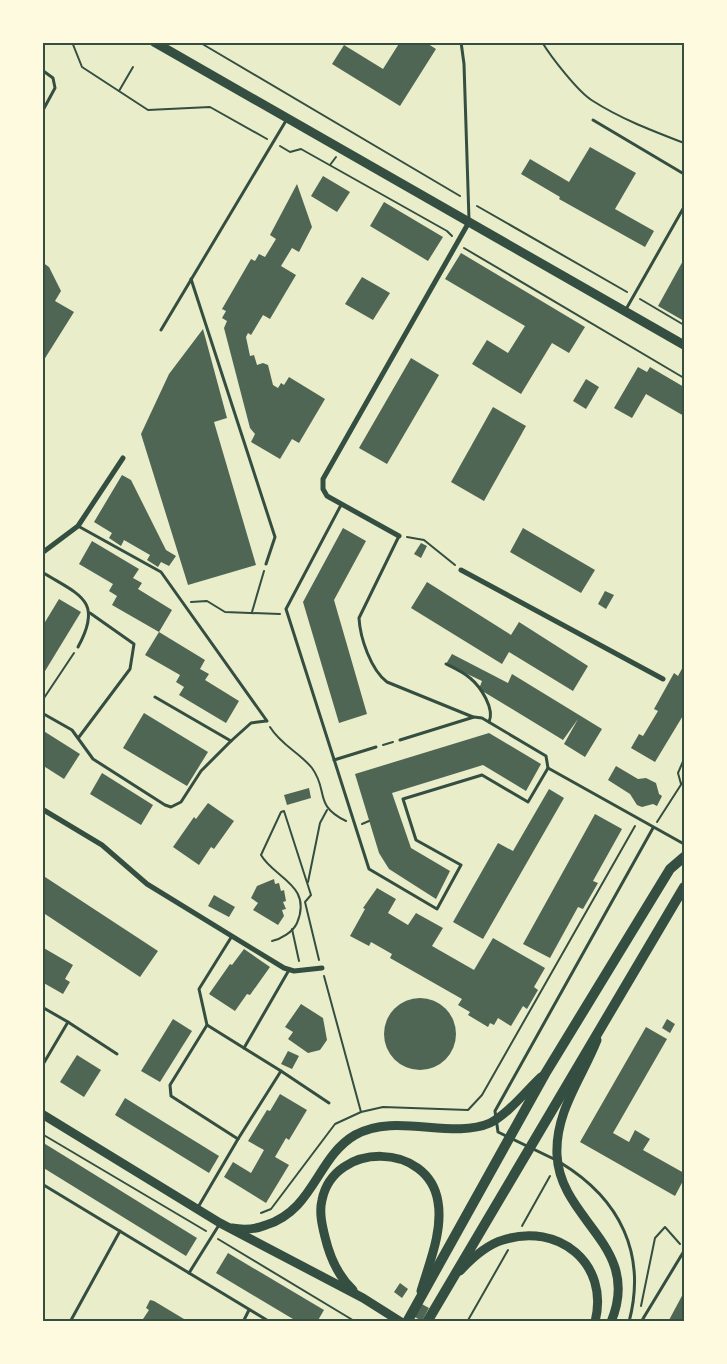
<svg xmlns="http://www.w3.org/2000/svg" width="727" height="1364" font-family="'Work Sans',sans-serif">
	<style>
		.building { fill: #4f6655 }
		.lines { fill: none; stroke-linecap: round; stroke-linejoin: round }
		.path { stroke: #344e41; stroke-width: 2 }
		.service { stroke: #344e41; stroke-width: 3 }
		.minor { stroke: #344e41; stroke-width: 5 }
		.secondary { stroke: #344e41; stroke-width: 9 }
		.primary { stroke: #344e41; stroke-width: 10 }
		.neatline { fill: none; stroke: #344e41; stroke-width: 2 }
	</style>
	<rect width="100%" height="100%" fill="#e9edc9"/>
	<g class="building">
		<path d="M400,42h25l11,7 -36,57 -68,-42 12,-19 39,24z"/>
		<path d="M590,147l46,26 -21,36 39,22 -9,16 -86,-48 1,-2 -39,-23 9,-15 39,23z"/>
		<path d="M323,176l27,16 -13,20 -26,-16z"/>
		<path d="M297,184l15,43 -13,25 -7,-4 -11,18 15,9 -26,44 -7,-4 -12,20 -3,-2 -2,4 4,19 4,-1 3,10 6,-2 5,2 5,20 5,3 3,-5 3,2 5,-8 36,22 -26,44 -7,-4 -12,20 -29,-17 4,-8 -5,-6 -26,-100 3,-7 -5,-3 4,-7 -4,-2 29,-50 4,2 4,-7 6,3 11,-18 -6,-4z"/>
		<path d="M384,202l59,35 -15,24 -58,-35z"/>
		<path d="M461,253l124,74 -16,26 -17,-10 -31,51 -49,-30 15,-24 21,13 17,-27 -80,-47z"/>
		<path d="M684,259v62l-26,-15z"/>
		<path d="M42,262l7,5 12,24 -6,10 19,11 -32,51z"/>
		<path d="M362,277l28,16 -17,27 -28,-16z"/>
		<path d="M203,329l24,89 -13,4 42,143 -68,20 -47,-151 28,-60z"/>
		<path d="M411,358l28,17 -52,89 -28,-16z"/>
		<path d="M638,367l9,5 3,-5 34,20v29l-38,-22 -14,24 -18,-10z"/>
		<path d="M586,379l13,8 -13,22 -13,-8z"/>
		<path d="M493,407l33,19 -42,75 -33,-19z"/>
		<path d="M122,475l9,5 35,70 10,6 -7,10 -8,-4 -3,5 -11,-7 3,-5 -26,-15 -3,6 -12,-8 3,-5 -18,-11z"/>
		<path d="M343,528l23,13 -32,59 33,114 -28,9 -36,-121z"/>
		<path d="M523,528l72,42 -14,23 -71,-41z"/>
		<path d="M92,541l47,28 -6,9 9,5 -4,6 34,21 -13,22 -47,-27 5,-9 -8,-5 4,-7 -34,-20z"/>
		<path d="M421,543l6,3 -6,12 -7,-4z"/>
		<path d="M427,582l84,53 8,-13 69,44 -15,25 -64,-39 -7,12 -91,-56z"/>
		<path d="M605,591l9,4 -8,14 -8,-5z"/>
		<path d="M59,599l22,13 -39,64v-49z"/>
		<path d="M159,632l46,28 -5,9 9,5 -4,6 34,21 -13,22 -47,-28 5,-8 -8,-5 4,-7 -35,-20z"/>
		<path d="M452,654l56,29 4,-9 90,55 -17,28 -21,-13 14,-25 -15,21 -84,-51 3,-8 -36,-17z"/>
		<path d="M684,665v49l-29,48 -24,-14 8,-14 4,2 15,-25 -4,-2 20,-36 4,3z"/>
		<path d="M144,713l64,39 -21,34 -64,-38z"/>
		<path d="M42,730l38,24 -16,25 -22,-14z"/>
		<path d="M489,733l52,31 -15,27 -43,-26 -91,28 19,55 39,23 -14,28 -47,-30 -10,-16 -24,-79z"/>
		<path d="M616,766l22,13 8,-1 10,5 3,11 3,2 -5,10 -4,-2 -11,3 -5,-2 -7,-11 -22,-14z"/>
		<path d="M102,773l51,32 -12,20 -51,-31z"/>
		<path d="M309,788l2,10 -24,7 -3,-10z"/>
		<path d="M549,789l15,9 -81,141 -30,-17 45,-79 15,8z"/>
		<path d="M208,803l26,18 -20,28 -3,-2 -12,18 -26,-18 21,-30 2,2z"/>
		<path d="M595,814l27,15 -29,52 5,2 -15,26 -5,-2 -28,51 -27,-14z"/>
		<path d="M42,875l116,76 -18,26 -98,-65z"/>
		<path d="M274,879l1,5 4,-1 2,8 3,-1 2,11 -3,1 3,7 -4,1 2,6 -6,9 -25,-15 5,-7 -7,-5 6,-12z"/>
		<path d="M377,888l19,11 -8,14 20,12 8,-12 27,15 -11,18 42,24 19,-32 52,30 -11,19 4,3 -11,19 -4,-3 -12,20 -13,-8 -4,7 -4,-2 -2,4 -20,-12 2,-3 -12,-7 4,-6 -72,-41 2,-4 -21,-12 -2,4 -19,-10 15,-27 -2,-1z"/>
		<path d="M214,895l21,12 -6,10 -21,-11z"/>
		<path d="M42,947l31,18 -8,14 5,3 -7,12 -21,-12z"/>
		<path d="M244,949l26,18 -20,28 -3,-1 -12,17 -26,-17 21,-30 2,1z"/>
		<circle cx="420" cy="1034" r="36"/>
		<path d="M301,1004l22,14 4,22 -7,10 -12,3 -20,-14 5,-7 -8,-5z"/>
		<path d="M173,1019l19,12 -32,51 -19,-11z"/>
		<path d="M667,1019l8,5 -5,9 -8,-5z"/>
		<path d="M646,1027l21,12 -54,94 16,9 6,-12 15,9 -7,11 41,23v6l-9,17 -95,-54z"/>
		<path d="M288,1051l11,5 -7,13 -11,-5z"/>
		<path d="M77,1055l24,15 -17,27 -24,-15z"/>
		<path d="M280,1094l27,16 -18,30 -3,-2 -11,19 14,8 -23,38 -42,-26 9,-15 18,11 13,-23 -16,-9 19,-31 3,1z"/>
		<path d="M125,1098l94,58 -10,17 -94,-58z"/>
		<path d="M42,1142l155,96 -11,18 -144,-89z"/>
		<path d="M228,1253l96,57 -7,12h-19l-82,-49z"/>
		<path d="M400,1283l8,6 -6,9 -8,-6z"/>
		<path d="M684,1292v30h-16z"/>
		<path d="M150,1300l4,1 35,21h-43l-3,-3 6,-9 -3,-2z"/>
		<path d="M420,1303l9,5 -7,13 -9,-5z"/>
	</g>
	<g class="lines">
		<g class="path">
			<path d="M72,42l10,25 66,43 62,-3 57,32"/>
			<path d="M199,42l261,154"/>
			<path d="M542,42c9,15 37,51 51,59 28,18 60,30 91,42"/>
			<path d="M119,91l14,-24"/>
			<path d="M280,146l10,6 11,-3 146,82 5,5"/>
			<path d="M330,165l6,-8"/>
			<path d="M477,206l150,86"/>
			<path d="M464,248l220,130"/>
			<path d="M640,299l44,26"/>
			<path d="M407,537l17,3 31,25"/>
			<path d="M191,602l16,-1 18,11 55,2"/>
			<path d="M252,612l12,-41"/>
			<path d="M42,701l32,-48"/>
			<path d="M270,727c11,18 30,26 42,41 17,23 1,37 34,53"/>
			<path d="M383,745l10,-3"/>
			<path d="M681,784l-3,-11 6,-14"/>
			<path d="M657,822l27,-42"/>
			<path d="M362,824l7,-3"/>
			<path d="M308,882l12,-59 7,-13"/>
			<path d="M292,929l7,32"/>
			<path d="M272,941c9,-2 21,-9 25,-18 16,-38 -23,-45 -36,-68l20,-43 3,-1 27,84 -6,7 14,58"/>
			<path d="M324,976l37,136"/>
			<path d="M42,1134l164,97"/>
			<path d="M261,1213l10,-4 64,-85 26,-12 22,-5 85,3 14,-15 153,-269"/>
			<path d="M522,1226l28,-50"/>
			<path d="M218,1239l138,83"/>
			<path d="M641,1306l14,-68 10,-11 15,17"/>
			<path d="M467,1322l41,-72"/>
		</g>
		<g class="service">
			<path d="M461,42l3,22 5,156"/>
			<path d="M42,70l11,8 2,10 -13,24"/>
			<path d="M593,120l91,54"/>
			<path d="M191,279l84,258 -9,27"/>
			<path d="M625,311l59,-104"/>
			<path d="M161,330l126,-211"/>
			<path d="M341,505l-55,104 83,260 68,40 24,-44 -45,-25 -13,-41 79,-24 46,27 20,-34"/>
			<path d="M78,526l83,46 106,149"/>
			<path d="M399,536l-40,82c1,20 12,52 28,64l86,35"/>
			<path d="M42,572c37,23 62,28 36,75"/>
			<path d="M446,664c8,4 17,8 24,14 11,9 25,31 19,44"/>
			<path d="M155,697l76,44 20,-18 15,-2"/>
			<path d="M42,713l30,17 21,29 72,46 6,2 10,-5 20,-31 30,-30"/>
			<path d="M79,737l51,-68 4,-25 -44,-31"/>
			<path d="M400,740l74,-23 8,1 64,38 2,12 136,76"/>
			<path d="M334,760l42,-13"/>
			<path d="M42,1007l26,15"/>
			<path d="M207,1025l74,46 -43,68"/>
			<path d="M244,1048l45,-78"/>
			<path d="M42,1066l26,-44 49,32"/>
			<path d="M281,1071l48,32"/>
			<path d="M556,1160l-58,-28 -3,-21 158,-283"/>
			<path d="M561,1163c59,36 86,91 68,159"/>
			<path d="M42,1184l228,138"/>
			<path d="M197,1209l41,-70 -67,-43 -1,-11 37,-60 -8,-36 33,-53"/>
			<path d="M189,1273l30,-48"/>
			<path d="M70,1322l50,-91"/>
			<path d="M243,1322l6,-12"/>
			<path d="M641,1322l43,-71"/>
		</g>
		<g class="minor">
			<path d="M399,536l-72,-40 -4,-7v-10l146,-257"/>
			<path d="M42,553l36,-27 45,-68"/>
			<path d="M461,570l202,109"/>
			<path d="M42,809l60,36 45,39 137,84 10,3 28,-3"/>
		</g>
		<g class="secondary">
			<path d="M154,42l530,303"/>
			<path d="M597,1040c-15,38 -42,72 -40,115 3,66 86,91 54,167"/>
			<path d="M42,1114l178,109 143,75 38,24"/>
			<path d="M232,1228c11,2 24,1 34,-3 48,-15 51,-68 89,-90 40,-23 97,5 135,-12 17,-8 37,-33 51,-46"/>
			<path d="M460,1271c12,-13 26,-26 43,-31 55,-18 107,23 92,82"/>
			<path d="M353,1290c-15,-14 -23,-32 -28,-53 -3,-12 -6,-25 -3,-37 12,-59 107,-58 116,2 5,29 -9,62 -17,89"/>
		</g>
		<g class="primary">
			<path d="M407,1322l138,-248 125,-205 14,-12"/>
			<path d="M427,1322l257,-435"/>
		</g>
	</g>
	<rect width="727" height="1364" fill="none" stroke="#fefae0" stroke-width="88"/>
	<rect x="44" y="44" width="639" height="1276" class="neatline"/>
</svg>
